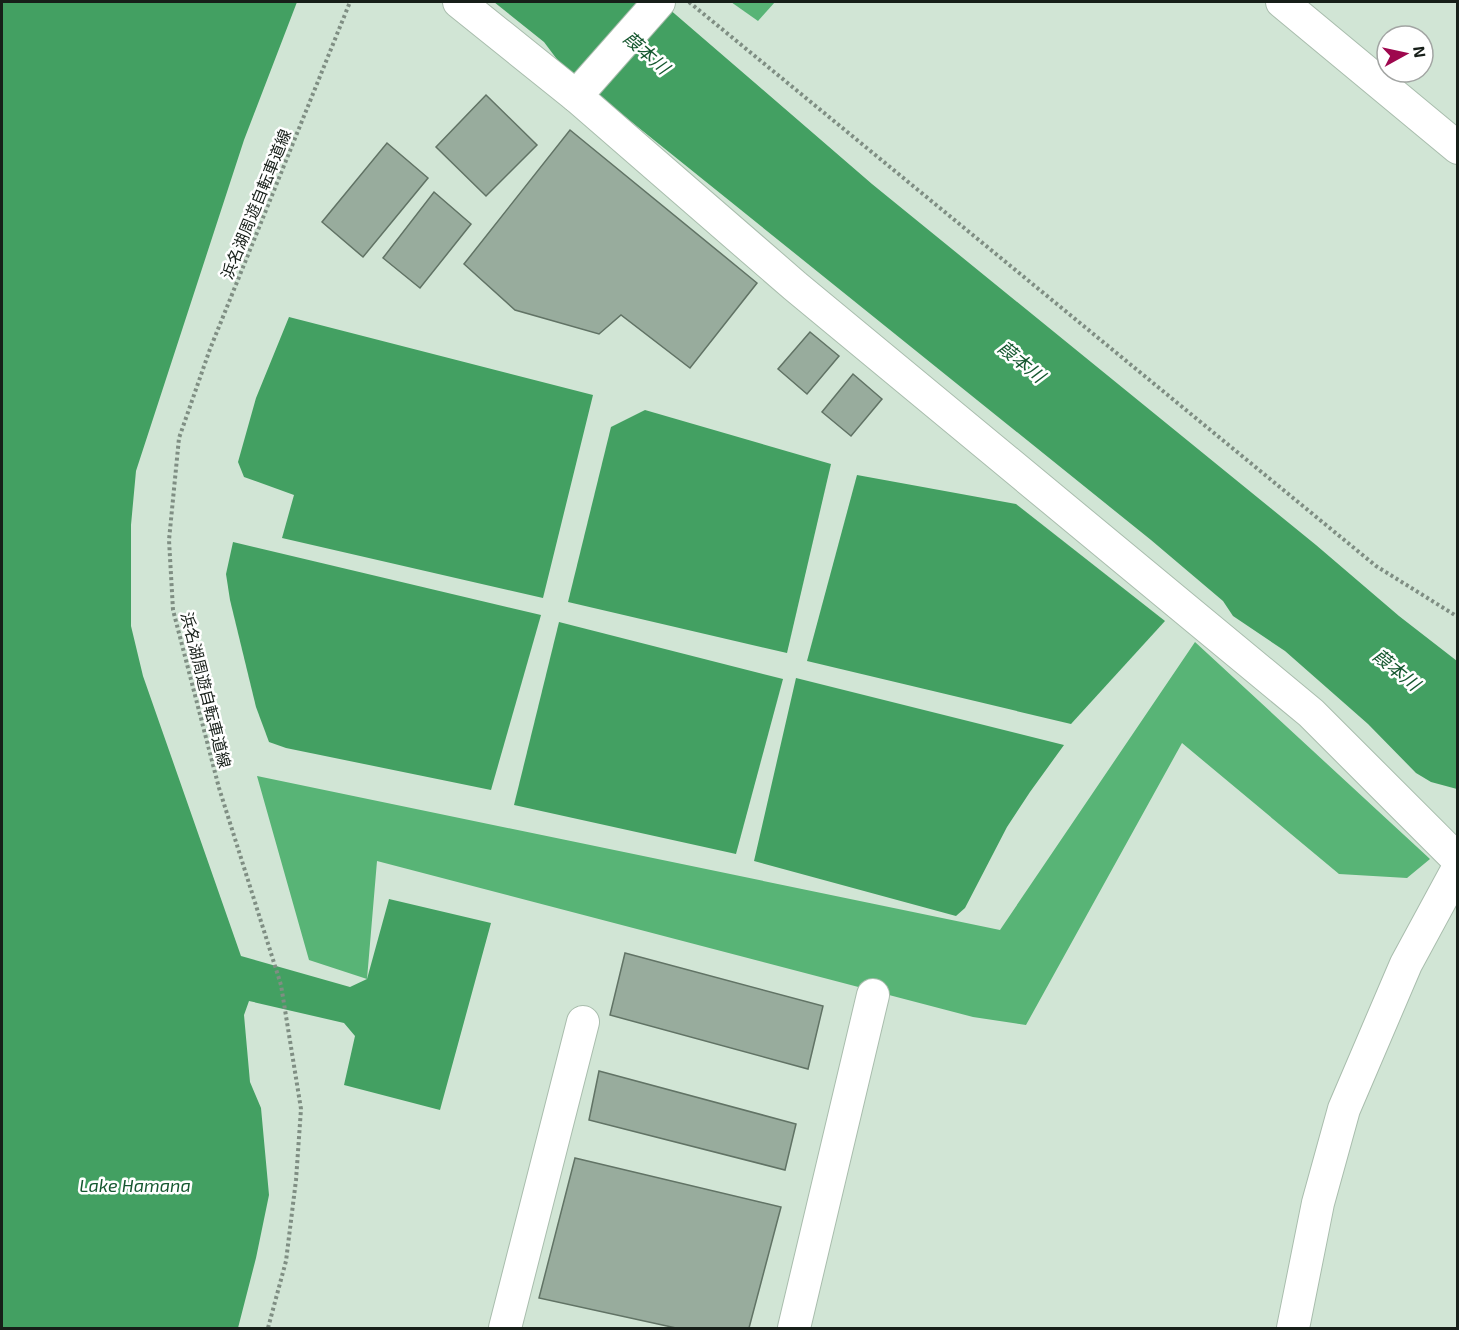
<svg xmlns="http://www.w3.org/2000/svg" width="1459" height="1330" font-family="'Exo 2','Noto Sans JP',sans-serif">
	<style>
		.forest { fill: #58b476 }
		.water { fill: #43a062 }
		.building { fill: #98ac9d; stroke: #617365; stroke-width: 1.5 }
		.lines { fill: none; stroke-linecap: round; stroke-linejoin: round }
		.minor-casing { stroke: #a9bdad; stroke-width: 34 }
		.path { stroke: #7f8e83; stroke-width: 4; stroke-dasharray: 3 3; stroke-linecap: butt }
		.minor { stroke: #fff; stroke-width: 32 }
		.labels { text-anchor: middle; stroke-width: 5; stroke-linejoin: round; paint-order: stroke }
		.street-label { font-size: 16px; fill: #171f19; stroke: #fff }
		.water-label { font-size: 18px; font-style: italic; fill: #165830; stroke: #fff }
	</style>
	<rect width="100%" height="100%" fill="#d1e5d5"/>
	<g class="forest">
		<path d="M731,2h44l-17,19z"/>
		<path d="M1195,642l235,217 -23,19 -68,-4 -157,-131 -156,282 -53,-8 -596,-156 -10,118 -58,-19 -52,-184 743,154z"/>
	</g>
	<g class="water">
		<path d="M2,2h295l-53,138 -108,331 -5,54v101l12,50 98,280 109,31 17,-8 22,-80 102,24 -51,187 -96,-25 11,-49 -11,-13 -95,-22 -5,14 6,67 11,26 8,87 -13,63 -18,70h-236z"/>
		<path d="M494,2h167l211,182 444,361 83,71 58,45v128l-26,-7 -15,-9 -48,-49 -83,-73 -52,-35 -10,-15 -72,-61 -589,-474 -18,-24z"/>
		<path d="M289,317l304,78 -50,203 -261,-60 12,-43 -50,-18 -6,-15 18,-64z"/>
		<path d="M645,410l186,54 -44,189 -219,-51 43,-175z"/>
		<path d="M857,475l159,29 149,117 -94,103 -264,-63z"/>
		<path d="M233,542l308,73 -50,175 -205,-42 -17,-6 -13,-35 -26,-107 -4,-26z"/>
		<path d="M559,622l224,57 -47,175 -222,-49z"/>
		<path d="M796,678l268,67 -34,47 -23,35 -42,81 -9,8 -202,-55z"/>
	</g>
	<g class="building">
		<path d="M486,95l51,50 -51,51 -50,-49z"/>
		<path d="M570,130l187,153 -67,85 -69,-53 -22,19 -84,-24 -51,-46z"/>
		<path d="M387,143l41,35 -65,79 -41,-35z"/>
		<path d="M434,192l37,32 -51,64 -37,-30z"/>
		<path d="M810,332l29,24 -32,38 -29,-25z"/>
		<path d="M853,374l29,25 -31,37 -29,-24z"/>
		<path d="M625,953l198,53 -15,63 -198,-54z"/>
		<path d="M599,1071l197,53 -11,46 -196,-50z"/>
		<path d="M575,1158l206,49 -32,121h-73l-137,-30z"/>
	</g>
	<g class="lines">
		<defs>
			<g id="minor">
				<path d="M459,2l117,94 219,190 516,427 147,147"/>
				<path d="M1282,2l176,146"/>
				<path d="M576,96l83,-94"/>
				<path d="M505,1328l78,-306"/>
				<path d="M794,1328l79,-333"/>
				<path d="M1293,1328l25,-125 26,-94 62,-145 52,-96"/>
			</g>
		</defs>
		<use href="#minor" class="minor-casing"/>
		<g class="path">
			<path d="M689,2l687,564 82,51"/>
			<path d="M268,1328l18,-67 10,-81 5,-71 -20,-124 -62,-197 -46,-178 -4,-70 10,-102 31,-89 140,-347"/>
		</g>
		<use href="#minor" class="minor"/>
	</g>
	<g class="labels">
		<g class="street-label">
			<text transform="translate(256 204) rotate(-68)" y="6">浜名湖周遊自転車道線</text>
			<text transform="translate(206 690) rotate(76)" y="6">浜名湖周遊自転車道線</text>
		</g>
		<g class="water-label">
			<text transform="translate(646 53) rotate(41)" y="6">葭本川</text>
			<text transform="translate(1021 362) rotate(39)" y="6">葭本川</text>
			<text transform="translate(1396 670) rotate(39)" y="6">葭本川</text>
			<text x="135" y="1192">Lake Hamana</text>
		</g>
	</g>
	<rect width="1459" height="1330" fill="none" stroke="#171f19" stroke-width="6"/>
	<g transform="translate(1405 54) rotate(82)"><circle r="28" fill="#ffffff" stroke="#a2a5a3" stroke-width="1.5"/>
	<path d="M0-4.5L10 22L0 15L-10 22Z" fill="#9e074e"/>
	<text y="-9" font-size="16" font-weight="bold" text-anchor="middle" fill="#171f19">N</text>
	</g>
</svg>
